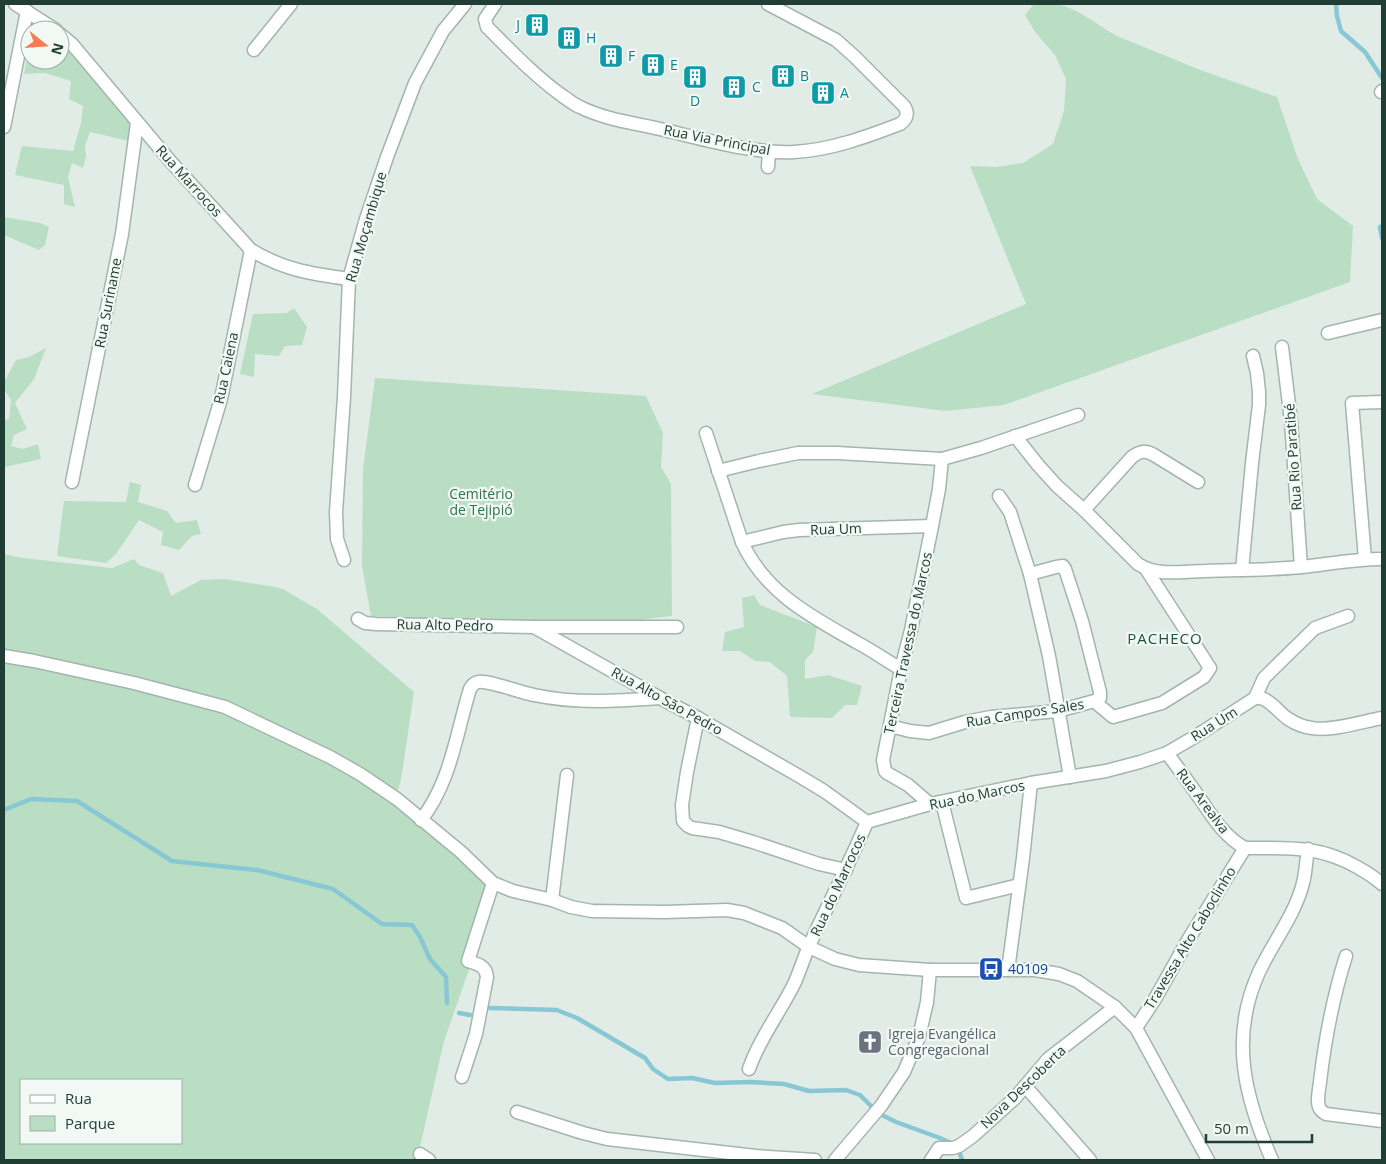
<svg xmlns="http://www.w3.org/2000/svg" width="1386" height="1164" font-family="'Open Sans',sans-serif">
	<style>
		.green { fill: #b9dec3; fill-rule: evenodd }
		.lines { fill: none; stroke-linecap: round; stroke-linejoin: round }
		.stream { stroke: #87c8d4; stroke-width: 4.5 }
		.minor-casing { stroke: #a4b4ae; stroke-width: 15 }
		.minor { stroke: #fff; stroke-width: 12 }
		.labels { text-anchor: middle; stroke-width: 4.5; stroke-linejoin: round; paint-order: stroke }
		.culture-label { font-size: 14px; fill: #0d838f; stroke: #f2f9f5; text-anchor: start }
		.street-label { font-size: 14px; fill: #213e36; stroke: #f2f9f5 }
		.park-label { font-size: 14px; fill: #297646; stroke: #f2f9f5 }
		.transit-label { font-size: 14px; fill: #164399; stroke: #f2f9f5; text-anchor: start }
		.worship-label { font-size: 14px; fill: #5b616d; stroke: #f2f9f5; text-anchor: start }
		.neighbourhood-label { font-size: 15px; letter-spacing: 1px; fill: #1c5143; stroke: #f2f9f5 }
	</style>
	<rect width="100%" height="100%" fill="#e1ece7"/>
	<g class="green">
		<path d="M1034,4c6,0 13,-1 20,0 22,2 44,22 63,32l86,35 74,26 21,62 19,40 36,27 -3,56 -346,123 -59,6 -133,-17 214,-90 -56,-138 26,1 27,-4 30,-19 11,-33 2,-32 -11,-24 -20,-23 -10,-17z"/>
		<path d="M60,39l71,77 -2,25 -39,-9 -5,13 1,11 -3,12 -11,-5 -4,14 7,30 -11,-3v-19l-49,-10 7,-29 51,5 8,-28 2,-17 -14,-7 2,-18 -26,-8 -21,1 6,-30v16h30z"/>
		<path d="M4,217l36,6 9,4 -4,18 -6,5 -35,-15z"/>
		<path d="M294,308l13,19 -5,18 -17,1 -6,10 -24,-2 -1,23 -14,-3 13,-60 34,-1z"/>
		<path d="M46,348l-12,31 -19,24 12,26 -13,6 -3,11 12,3 15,-5 3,15 -36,8 -1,4v-51l5,-1 2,-19 -7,-11v-7l12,-22 13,-3z"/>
		<path d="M375,378l271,18 17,37 -2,34 10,17 1,132 -43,5 -91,1 -167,-6 -9,-50 1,-97z"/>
		<path d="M130,482l11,3 -3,17 29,9 9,12 21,-3 4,14 -9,2 -13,14 -18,-5 2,-13 -24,-12 -23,34 -10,9 -49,-7 7,-55 62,1z"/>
		<path d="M4,554l19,4 89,10 22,-9 5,6 24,8 8,23 30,-16 23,-1 52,8 7,2 34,20 97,83 -13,88 -6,20 102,90 -53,151 -27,119h-413v-501l145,32 -117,-37 -28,-4zM21,1080h160v63h-160z"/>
		<path d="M754,595l6,10 57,22 -4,25 -8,8v19l23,-4 34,11 -5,19h-12l-13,13 -42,-1 -3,-41 -17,-14 -15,-1 -15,-10h-18l3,-19 19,-5 -2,-29z"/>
	</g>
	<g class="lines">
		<g class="stream">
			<path d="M1336,4l1,12 4,15 24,21 17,26"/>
			<path d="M1382,226l-2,1 2,11"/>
			<path d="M4,810l27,-11 46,2 95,60 85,9 76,19 49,35 30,1 8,12 10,22 16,18 1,26"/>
			<path d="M490,1008l67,2 20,8 68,40 8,11 15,10 24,-1 23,5 35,-1 34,2 25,7 37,-1 14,5 12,12"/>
			<path d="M459,1013l11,2"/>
			<path d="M880,1114l16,8 44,16 13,6 6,7 3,9"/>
		</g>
		<defs>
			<g id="minor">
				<path d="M15,4l41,26"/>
				<path d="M495,4l-10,15 2,8 4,4c23,23 46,47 73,66 5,3 10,8 16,10 26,13 56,16 84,23 39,9 90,24 130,22 37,-2 72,-15 106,-28 7,-5 9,-10 4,-18l-49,-49 -19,-17 -68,-36"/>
				<path d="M60,34l12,10 99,118 80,88c33,20 61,24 98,29"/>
				<path d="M254,50l37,-46"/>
				<path d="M1381,92l1,-1"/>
				<path d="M4,127l23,-116"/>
				<path d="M768,167l1,-16"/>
				<path d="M1328,333l54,-13"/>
				<path d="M1282,347l9,74 10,146"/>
				<path d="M706,433l36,109c23,51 70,75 116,101 15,8 29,18 43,26"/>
				<path d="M1015,436l23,29 19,21 27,24 54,54c20,13 44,7 67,7 32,-1 65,-1 97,-4 27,-3 53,-8 80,-8"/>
				<path d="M718,471l41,-10 39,-8h39l105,6 39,-11 97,-33"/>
				<path d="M72,482l50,-248 15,-111"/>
				<path d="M195,485l26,-86 30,-149"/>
				<path d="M999,496l11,16 20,62 19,82 21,121"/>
				<path d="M1084,510l48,-53c8,-6 13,-7 22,-2l44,27"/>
				<path d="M742,542l41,-10 16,-2 133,-4"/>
				<path d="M1365,559l-13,-156 30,-1"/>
				<path d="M344,560l-7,-21 -1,-27 8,-115 5,-118 17,-60 21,-62 28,-74 28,-52 22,-27"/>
				<path d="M1242,570l10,-107 7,-58v-13l-2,-19 -4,-17"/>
				<path d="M358,619l7,4 11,1 158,3h143"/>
				<path d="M534,627l126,71 38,20 101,58 25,15 43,31 63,-18 101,-21 75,-12 34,-9 27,-9 29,-17 59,-38c13,-2 22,13 32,20 7,5 16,9 25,10 17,4 52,-7 70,-10"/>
				<path d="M4,656l30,5 100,22 91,24 105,50 30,17 37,25 64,53 32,31 20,8 39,9 19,7 21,4 73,1 62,-2 17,3 38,15 27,19 26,12 24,6 71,5h105l24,4 18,7 38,26 21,21 72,132"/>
				<path d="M1255,698l9,-20 51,-50 33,-12"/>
				<path d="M1095,702l18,15 49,-14 42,-26 6,-9 -64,-99"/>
				<path d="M698,718l-11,54 -5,33 1,16 5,5 4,2 27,4 34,10 66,22 27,6"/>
				<path d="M890,726l20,5 19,2 36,-11 26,-5 67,-6 40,-11 2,-2v-6l-18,-71 -17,-52 -2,-3 -7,1 -26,7"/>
				<path d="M1167,753c11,15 23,31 34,47 12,18 24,37 44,48 42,0 74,-3 112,19 9,5 17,10 25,17"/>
				<path d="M942,802l24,96 53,-13"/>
				<path d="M930,804l-22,-19 -21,-12 -2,-2 -2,-11 18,-91 10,-39 21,-104 7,-37 3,-30"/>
				<path d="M421,820c30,-38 35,-86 49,-131 2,-4 4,-6 8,-7 10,-2 44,11 56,13 42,9 84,6 126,3"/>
				<path d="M552,900l15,-125"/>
				<path d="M1346,956c-13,41 -21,83 -26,126 -1,8 -4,21 0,27 2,3 3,3 6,5l56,7"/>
				<path d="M1008,970l15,-112 8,-75"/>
				<path d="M1136,1028l19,-29 33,-59 57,-92"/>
				<path d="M749,1069c10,-30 32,-58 46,-87 5,-12 9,-24 14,-36 19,-41 40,-82 58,-124"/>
				<path d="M462,1077l14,-43 11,-57c-1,-11 -9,-13 -19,-16l25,-78"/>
				<path d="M1025,1086l65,74"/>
				<path d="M517,1112l66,21 24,6 149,17 59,4"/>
				<path d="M420,1154l9,6"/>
				<path d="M835,1160l46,-54 23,-34 15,-35 8,-35 3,-32"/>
				<path d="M931,1160l8,-12h14l6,-2 14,-10 42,-38 33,-39 67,-52"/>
				<path d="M1272,1160c-27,-62 -43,-122 -13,-188 13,-28 37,-59 44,-89 3,-11 3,-23 5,-34"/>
			</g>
		</defs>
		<use href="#minor" class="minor-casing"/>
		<use href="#minor" class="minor"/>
	</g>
	<defs>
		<symbol id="building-square" viewBox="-11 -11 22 22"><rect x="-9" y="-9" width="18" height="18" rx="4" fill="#0f9aa8" stroke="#f2f9f5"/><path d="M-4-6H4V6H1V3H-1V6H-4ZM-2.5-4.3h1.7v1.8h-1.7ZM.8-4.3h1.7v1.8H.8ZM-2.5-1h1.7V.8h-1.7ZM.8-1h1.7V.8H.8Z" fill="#fff"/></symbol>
		<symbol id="bus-square" viewBox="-11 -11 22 22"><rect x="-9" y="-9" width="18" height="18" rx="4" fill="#1a4fb4" stroke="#f2f9f5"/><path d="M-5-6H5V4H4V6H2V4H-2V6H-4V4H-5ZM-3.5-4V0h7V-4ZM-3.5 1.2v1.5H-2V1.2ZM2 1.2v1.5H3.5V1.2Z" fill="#fff"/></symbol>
		<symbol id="church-square" viewBox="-11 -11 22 22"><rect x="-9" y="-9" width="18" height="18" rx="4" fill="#6b7280" stroke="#f2f9f5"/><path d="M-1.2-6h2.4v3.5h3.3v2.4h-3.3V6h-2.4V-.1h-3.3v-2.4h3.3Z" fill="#fff"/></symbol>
	</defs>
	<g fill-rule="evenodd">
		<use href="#building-square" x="523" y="11" width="28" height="28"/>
		<use href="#building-square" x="555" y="24" width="28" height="28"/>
		<use href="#building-square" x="597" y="42" width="28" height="28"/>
		<use href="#building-square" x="639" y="51" width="28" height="28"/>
		<use href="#building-square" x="769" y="62" width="28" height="28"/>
		<use href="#building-square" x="681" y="63" width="28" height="28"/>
		<use href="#building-square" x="720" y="73" width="28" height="28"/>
		<use href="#building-square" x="809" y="79" width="28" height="28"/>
		<use href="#bus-square" x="977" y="955" width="28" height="28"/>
		<use href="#church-square" x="856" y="1028" width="28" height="28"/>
	</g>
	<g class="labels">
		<g class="culture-label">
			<text x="520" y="30" text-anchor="end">J</text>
			<text x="586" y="43">H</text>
			<text x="628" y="61">F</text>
			<text x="670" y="70">E</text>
			<text x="800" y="81">B</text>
			<text x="752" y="92">C</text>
			<text x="840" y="98">A</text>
			<text x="695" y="106" text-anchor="middle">D</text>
		</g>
		<g class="street-label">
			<text transform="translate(717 140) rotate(11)" y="5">Rua Via Principal</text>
			<text transform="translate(189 181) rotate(48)" y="5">Rua Marrocos</text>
			<text transform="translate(366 227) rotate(-74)" y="5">Rua Moçambique</text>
			<text transform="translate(108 303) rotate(-79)" y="5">Rua Suriname</text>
			<text transform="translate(226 368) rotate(-78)" y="5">Rua Caiena</text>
			<text transform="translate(1293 457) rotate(-94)" y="5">Rua Rio Paratibé</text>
			<text transform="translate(836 529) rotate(-2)" y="5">Rua Um</text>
			<text transform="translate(445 625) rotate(1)" y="5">Rua Alto Pedro</text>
			<text transform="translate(908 643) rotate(-78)" y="5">Terceira Travessa do Marcos</text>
			<text transform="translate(667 701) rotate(29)" y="5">Rua Alto São Pedro</text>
			<text transform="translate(1025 713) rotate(-9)" y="5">Rua Campos Sales</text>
			<text transform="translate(1214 724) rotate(-32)" y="5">Rua Um</text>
			<text transform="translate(977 795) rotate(-12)" y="5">Rua do Marcos</text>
			<text transform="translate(1203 801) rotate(53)" y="5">Rua Arealva</text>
			<text transform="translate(838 885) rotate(-65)" y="5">Rua do Marrocos</text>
			<text transform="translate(1190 938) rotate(-59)" y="5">Travessa Alto Caboclinho</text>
			<text transform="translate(1023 1087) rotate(-44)" y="5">Nova Descoberta</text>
		</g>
		<g class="park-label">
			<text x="481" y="499">Cemitério<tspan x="481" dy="16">de Tejipió</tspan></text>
		</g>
		<g class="transit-label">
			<text x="1008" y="974">40109</text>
		</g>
		<g class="worship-label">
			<text x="888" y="1039">Igreja Evangélica<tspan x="888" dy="16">Congregacional</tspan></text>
		</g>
		<g class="neighbourhood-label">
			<text x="1165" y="644">PACHECO</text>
		</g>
	</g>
	<rect width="1386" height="1164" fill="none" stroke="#213e36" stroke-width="10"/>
	<rect x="20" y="1079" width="162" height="65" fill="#f2f9f5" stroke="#9eaea9"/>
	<rect x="30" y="1095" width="25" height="8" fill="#ffffff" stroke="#9eaea9"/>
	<text x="65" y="1104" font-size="15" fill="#213e36">Rua</text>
	<rect x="30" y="1116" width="25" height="15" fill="#b9dec3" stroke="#9eaea9"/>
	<text x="65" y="1129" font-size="15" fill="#213e36">Parque</text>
	<g transform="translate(45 45) rotate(107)"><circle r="24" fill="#f2f9f5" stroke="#9eaea9"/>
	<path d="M0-4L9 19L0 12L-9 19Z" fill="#f77b54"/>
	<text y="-8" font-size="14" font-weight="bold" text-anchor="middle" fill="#213e36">N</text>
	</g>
	<path d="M1206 1134v8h106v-8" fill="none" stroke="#213e36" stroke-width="2.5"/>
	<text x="1214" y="1134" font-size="15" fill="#213e36" stroke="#f2f9f5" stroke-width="4" paint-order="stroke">50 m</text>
</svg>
